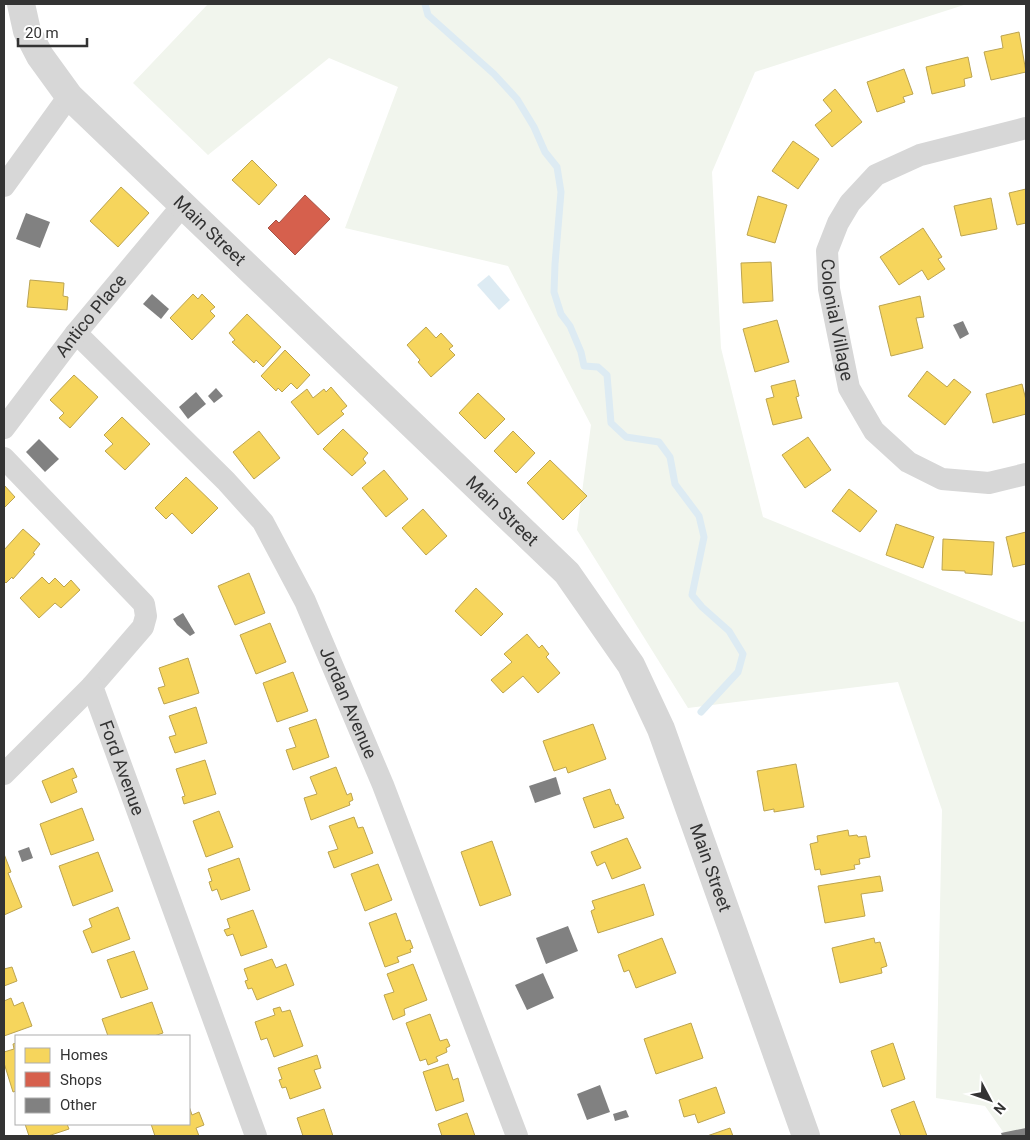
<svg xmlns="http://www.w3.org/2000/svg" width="1030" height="1140" font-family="Roboto,sans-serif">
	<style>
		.green { fill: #f1f5ed }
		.water { fill: #ddebf3 }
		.homes { fill: #f6d55c; stroke: #bca450 }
		.shops { fill: #d6604d; stroke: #a55245 }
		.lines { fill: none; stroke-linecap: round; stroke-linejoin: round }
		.stream { stroke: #ddebf3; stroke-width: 7 }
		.building { fill: #818181 }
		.minor { stroke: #d7d7d7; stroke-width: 22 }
		.tertiary { stroke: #d7d7d7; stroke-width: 28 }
		.labels { text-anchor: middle; stroke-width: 5; stroke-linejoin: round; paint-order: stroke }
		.street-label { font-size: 18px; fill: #333; stroke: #fff }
	</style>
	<rect width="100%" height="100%" fill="#fff"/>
	<path class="green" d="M208,4h759l-212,68 -43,100 9,176 42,169 258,105 5,-1v515h-20l-21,-30 -49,-8 6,-288 -44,-128 -210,26 -111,-178 14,-105 -83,-159 -163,-38 53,-141 -69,-29 -121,97 -75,-72z"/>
	<path class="water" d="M489,275l21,25 -11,10 -22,-25z"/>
	<g class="homes">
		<path d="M1019,32l7,40 -35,8 -7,-28 19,-4 -2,-12z"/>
		<path d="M968,57l4,20 -8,2 1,7 -33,8 -6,-27z"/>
		<path d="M904,69l9,25 -10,3 2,5 -28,10 -10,-30z"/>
		<path d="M835,89l27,33 -30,25 -17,-22 17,-14 -9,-11z"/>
		<path d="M793,141l26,18 -21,30 -26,-18z"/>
		<path d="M252,160l25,25 -18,20 -27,-25z"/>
		<path d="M121,187l28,26 -31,34 -28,-26z"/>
		<path d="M1026,189v34l-9,2 -8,-32z"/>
		<path d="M758,196l29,9 -12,38 -28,-8z"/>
		<path d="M991,198l6,31 -36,7 -7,-30z"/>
		<path d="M923,228l19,29 -4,2 7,10 -17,11 -6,-10 -23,15 -19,-28z"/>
		<path d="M771,262l2,39 -30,2 -2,-40z"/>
		<path d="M30,280l34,3 -1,13 5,1 -1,13 -40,-3z"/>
		<path d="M193,294l5,5 4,-5 13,13 -5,4 5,5 -23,24 -22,-22z"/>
		<path d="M920,296l4,21 -8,1 7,30 -32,8 -12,-50z"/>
		<path d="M247,314l34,33 -18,20 -7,-7 -2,3 -22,-21 3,-2 -6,-7z"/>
		<path d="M777,320l12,42 -34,10 -12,-43z"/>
		<path d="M426,327l10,11 5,-5 12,13 -4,3 6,6 -24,22 -13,-15 2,-2 -13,-15z"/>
		<path d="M285,350l25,25 -13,14 -6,-6 -9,9 -4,-4 -2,3 -15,-15z"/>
		<path d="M927,371l20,16 7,-8 17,13 -26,33 -37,-29z"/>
		<path d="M74,375l24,22 -28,31 -11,-10 5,-5 -14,-13z"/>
		<path d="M795,380l4,16 -3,1 6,21 -29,7 -7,-26 8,-2 -3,-11z"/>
		<path d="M1022,384l4,16v14l-33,9 -7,-29z"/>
		<path d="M331,387l16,19 -6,5 3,3 -26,21 -27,-33 16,-13 6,9 11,-9 2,3z"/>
		<path d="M478,393l27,26 -20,20 -26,-26z"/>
		<path d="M122,417l28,27 -25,26 -20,-19 8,-7 -9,-9z"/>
		<path d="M343,429l25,24 -5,6 3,4 -14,13 -29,-27z"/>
		<path d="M259,431l21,27 -26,21 -21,-27z"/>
		<path d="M513,431l22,22 -19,20 -22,-22z"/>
		<path d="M808,437l23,33 -26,18 -23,-33z"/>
		<path d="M550,460l37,36 -24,24 -36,-37z"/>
		<path d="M384,470l24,29 -22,18 -24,-29z"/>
		<path d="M186,477l32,31 -26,26 -20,-21 -6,6 -11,-11z"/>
		<path d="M4,485l11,12 -11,11z"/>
		<path d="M849,489l28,22 -17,21 -28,-21z"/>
		<path d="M423,509l24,27 -21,19 -24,-27z"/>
		<path d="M896,524l38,13 -11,31 -37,-13z"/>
		<path d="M23,529l17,15 -7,9 2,1 -22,25 -1,-2 -6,6 -2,-2v-31z"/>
		<path d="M1026,532v32l-13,3 -7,-30z"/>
		<path d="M943,539l51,3 -2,33 -27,-2v-2l-23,-1z"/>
		<path d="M249,573l16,40 -30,12 -17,-39z"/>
		<path d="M42,577l7,7 6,-6 9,9 7,-7 9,10 -19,18 -6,-5 -16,15 -19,-20z"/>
		<path d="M476,588l27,26 -22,22 -26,-25z"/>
		<path d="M270,623l16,39 -30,12 -16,-39z"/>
		<path d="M527,634l12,14 3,-3 7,9 -3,3 14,16 -22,20 -15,-17 -20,17 -12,-13 21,-18 -8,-8z"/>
		<path d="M188,658l11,35 -35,11 -6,-16 7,-2 -6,-18z"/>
		<path d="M293,672l15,39 -31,11 -14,-39z"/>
		<path d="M196,707l11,36 -32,10 -6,-16 7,-2 -7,-19z"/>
		<path d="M316,719l13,38 -36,13 -7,-20 10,-3 -7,-19z"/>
		<path d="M593,724l13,35 -38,14 -2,-6 -12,4 -11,-30z"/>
		<path d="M205,760l11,34 -32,10 -2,-7 3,-1 -9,-27z"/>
		<path d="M796,764l8,43 -30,5v-3l-10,2 -7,-40z"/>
		<path d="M336,767l11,28 4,-2 2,7 -4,2 1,3 -39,15 -7,-22 13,-4 -7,-17z"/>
		<path d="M73,768l4,9 -5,2 5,13 -26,11 -9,-22z"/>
		<path d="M610,789l6,16 2,-1 6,14 -30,10 -11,-30z"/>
		<path d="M82,808l12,32 -43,15 -11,-31z"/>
		<path d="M219,811l14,36 -27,10 -13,-36z"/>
		<path d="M354,817l4,11 5,-1 10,26 -39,15 -6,-16 10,-3 -9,-23z"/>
		<path d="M848,830l1,6 8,-1 1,2 8,-1 4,21 -11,2 1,5 -6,1 1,4 -34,6 -1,-6 -5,1 -5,-26 8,-2 -1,-6z"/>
		<path d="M627,838l14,30 -29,11 -7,-17 -8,4 -6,-14z"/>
		<path d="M492,841l19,54 -31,11 -19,-54z"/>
		<path d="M98,852l15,39 -40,15 -14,-40z"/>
		<path d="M4,854l7,18 -3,1 14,34 -18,8z"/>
		<path d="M239,858l11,32 -29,10 -4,-11 -5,2 -3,-9 3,-1 -4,-12z"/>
		<path d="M378,864l14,36 -27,11 -14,-37z"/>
		<path d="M880,876l3,15 -22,3 4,22 -40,7 -7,-37z"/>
		<path d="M644,884l10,31 -56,18 -7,-22 4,-2 -3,-8z"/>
		<path d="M118,907l12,32 -38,14 -9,-22 9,-4 -3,-8z"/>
		<path d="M253,910l14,37 -26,9 -8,-22 -6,2 -3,-6 6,-2 -3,-9z"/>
		<path d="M396,913l10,28 4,-1 3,8 -3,1 1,3 -14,5 2,5 -14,5 -16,-44z"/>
		<path d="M662,938l14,35 -40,15 -7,-18 -5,2 -6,-17z"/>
		<path d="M874,938l1,5 5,-1 7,24 -6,2 1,5 -42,10 -8,-35z"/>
		<path d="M134,951l14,38 -27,9 -14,-38z"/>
		<path d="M272,959l4,9 10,-4 8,21 -37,15 -5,-12 -4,1 -3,-8 3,-1 -4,-11z"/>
		<path d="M413,964l14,36 -23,9 1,6 -12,5 -9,-25 10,-3 -7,-18z"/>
		<path d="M12,967l5,14 -13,5v-17z"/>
		<path d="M11,998l3,8 9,-4 9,24 -28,10v-35z"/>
		<path d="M152,1002l11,31 -9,3h-46l-6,-17z"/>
		<path d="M280,1007l2,5 8,-2 13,36 -29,11 -7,-19 -6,2 -6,-18 20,-7 -2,-6z"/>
		<path d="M430,1014l10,27 7,-2 3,7 -4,2 1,4 -11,5 2,4 -10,4 -2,-6 -6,2 -14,-38z"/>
		<path d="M691,1023l12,35 -47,16 -12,-35z"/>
		<path d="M16,1043v48l-3,1 -9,-29v-11l10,-3 -1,-5z"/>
		<path d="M893,1043l12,36 -22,8 -12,-36z"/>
		<path d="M317,1055l4,13 -7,2 7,18 -31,11 -4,-12 -4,1 -3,-8 3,-1 -4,-11z"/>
		<path d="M448,1064l5,16 5,-2 6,23 -28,10 -13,-39z"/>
		<path d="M716,1087l9,26 -27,10 -3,-9 -11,3 -5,-17z"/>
		<path d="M914,1101l13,35h-26l-10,-26z"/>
		<path d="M189,1106l3,9 7,-3 5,13 -8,3 3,8h-44l-4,-12h38z"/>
		<path d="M324,1109l9,27h-30l-6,-18z"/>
		<path d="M467,1113l8,23h-33l-4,-12z"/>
		<path d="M25,1124h42l2,5 -21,7h-19z"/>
		<path d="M730,1128l3,8h-26z"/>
	</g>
	<path class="shops" d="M305,195l25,24 -35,36 -27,-27 8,-8 3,3z"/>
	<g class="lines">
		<path class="stream" d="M425,4l3,11 66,59 23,25 17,28 11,25 12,15 4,25 -6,72 -1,28 7,22 9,12 11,26 3,14 14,1 9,8 4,48 15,14 33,5 11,15 5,27 24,32 5,21 -12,58 10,12 27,24 14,23 -5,18 -37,40"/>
	</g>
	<g class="building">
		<path d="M26,213l24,9 -10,26 -24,-9z"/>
		<path d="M152,294l17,15 -8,10 -18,-15z"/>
		<path d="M963,321l6,13 -9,5 -7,-14z"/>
		<path d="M216,388l7,8 -9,7 -6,-7z"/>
		<path d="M196,392l10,12 -18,15 -9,-12z"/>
		<path d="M39,439l20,20 -14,13 -19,-20z"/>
		<path d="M183,613l12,20 -5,3 -13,-11 -4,-6z"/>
		<path d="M556,777l5,17 -26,9 -6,-17z"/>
		<path d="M29,847l4,11 -11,4 -4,-11z"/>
		<path d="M568,926l10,25 -32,13 -10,-26z"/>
		<path d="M543,973l11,25 -27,12 -12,-25z"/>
		<path d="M600,1085l10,27 -23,8 -10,-26z"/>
		<path d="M626,1110l3,7 -14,4 -2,-7z"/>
		<path d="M1026,1128v8h-24l-1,-3z"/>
	</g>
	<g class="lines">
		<g class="minor">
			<path id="s1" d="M1026,128l-106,27 -44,20 -26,28 -12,20 -11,28 2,38 20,99 25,43 34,31 34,17 47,4 37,-9"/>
			<path d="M4,186l65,-90"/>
			<path id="s2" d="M76,333l150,148 37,41 42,79 78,184 134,351"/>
			<path id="s3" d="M4,428l72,-95 106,-127"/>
			<path id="s4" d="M4,458l140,146 2,12 -3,11 -51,59 164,450"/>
			<path d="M4,774l88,-88"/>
		</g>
		<path class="tertiary" id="s5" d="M21,4l6,27 13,25 29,40 498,477 64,92 30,64 145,407"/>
	</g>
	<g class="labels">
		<g class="street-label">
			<text dy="6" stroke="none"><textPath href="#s5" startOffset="300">Main Street</textPath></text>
			<text dy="6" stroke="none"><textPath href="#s3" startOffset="142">Antico Place</textPath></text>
			<text dy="6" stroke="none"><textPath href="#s1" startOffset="319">Colonial Village</textPath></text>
			<text dy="6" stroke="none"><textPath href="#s5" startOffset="705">Main Street</textPath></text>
			<text dy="6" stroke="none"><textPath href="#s2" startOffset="466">Jordan Avenue</textPath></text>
			<text dy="6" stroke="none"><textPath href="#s4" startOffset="391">Ford Avenue</textPath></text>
			<text dy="6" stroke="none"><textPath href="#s5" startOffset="1125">Main Street</textPath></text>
		</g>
	</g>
	<rect width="1030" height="1140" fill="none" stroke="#333333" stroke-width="10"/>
	<rect x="15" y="1035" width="175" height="90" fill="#ffffff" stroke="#adadad"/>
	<rect x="25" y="1048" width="25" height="15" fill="#f6d55c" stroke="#adadad"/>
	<text x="60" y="1060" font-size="15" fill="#333333">Homes</text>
	<rect x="25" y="1072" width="25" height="15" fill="#d6604d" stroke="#adadad"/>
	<text x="60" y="1085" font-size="15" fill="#333333">Shops</text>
	<rect x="25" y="1098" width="25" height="15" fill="#818181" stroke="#adadad"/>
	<text x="60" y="1110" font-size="15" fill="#333333">Other</text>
	<g transform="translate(990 1100) rotate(131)" stroke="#ffffff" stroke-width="4" paint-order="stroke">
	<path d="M0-4L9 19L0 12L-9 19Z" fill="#333333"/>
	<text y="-8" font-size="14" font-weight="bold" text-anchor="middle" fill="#333333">N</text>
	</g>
	<path d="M18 38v8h69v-8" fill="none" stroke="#333333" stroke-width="2.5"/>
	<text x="25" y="38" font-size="15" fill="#333333" stroke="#ffffff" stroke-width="4" paint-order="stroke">20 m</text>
</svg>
